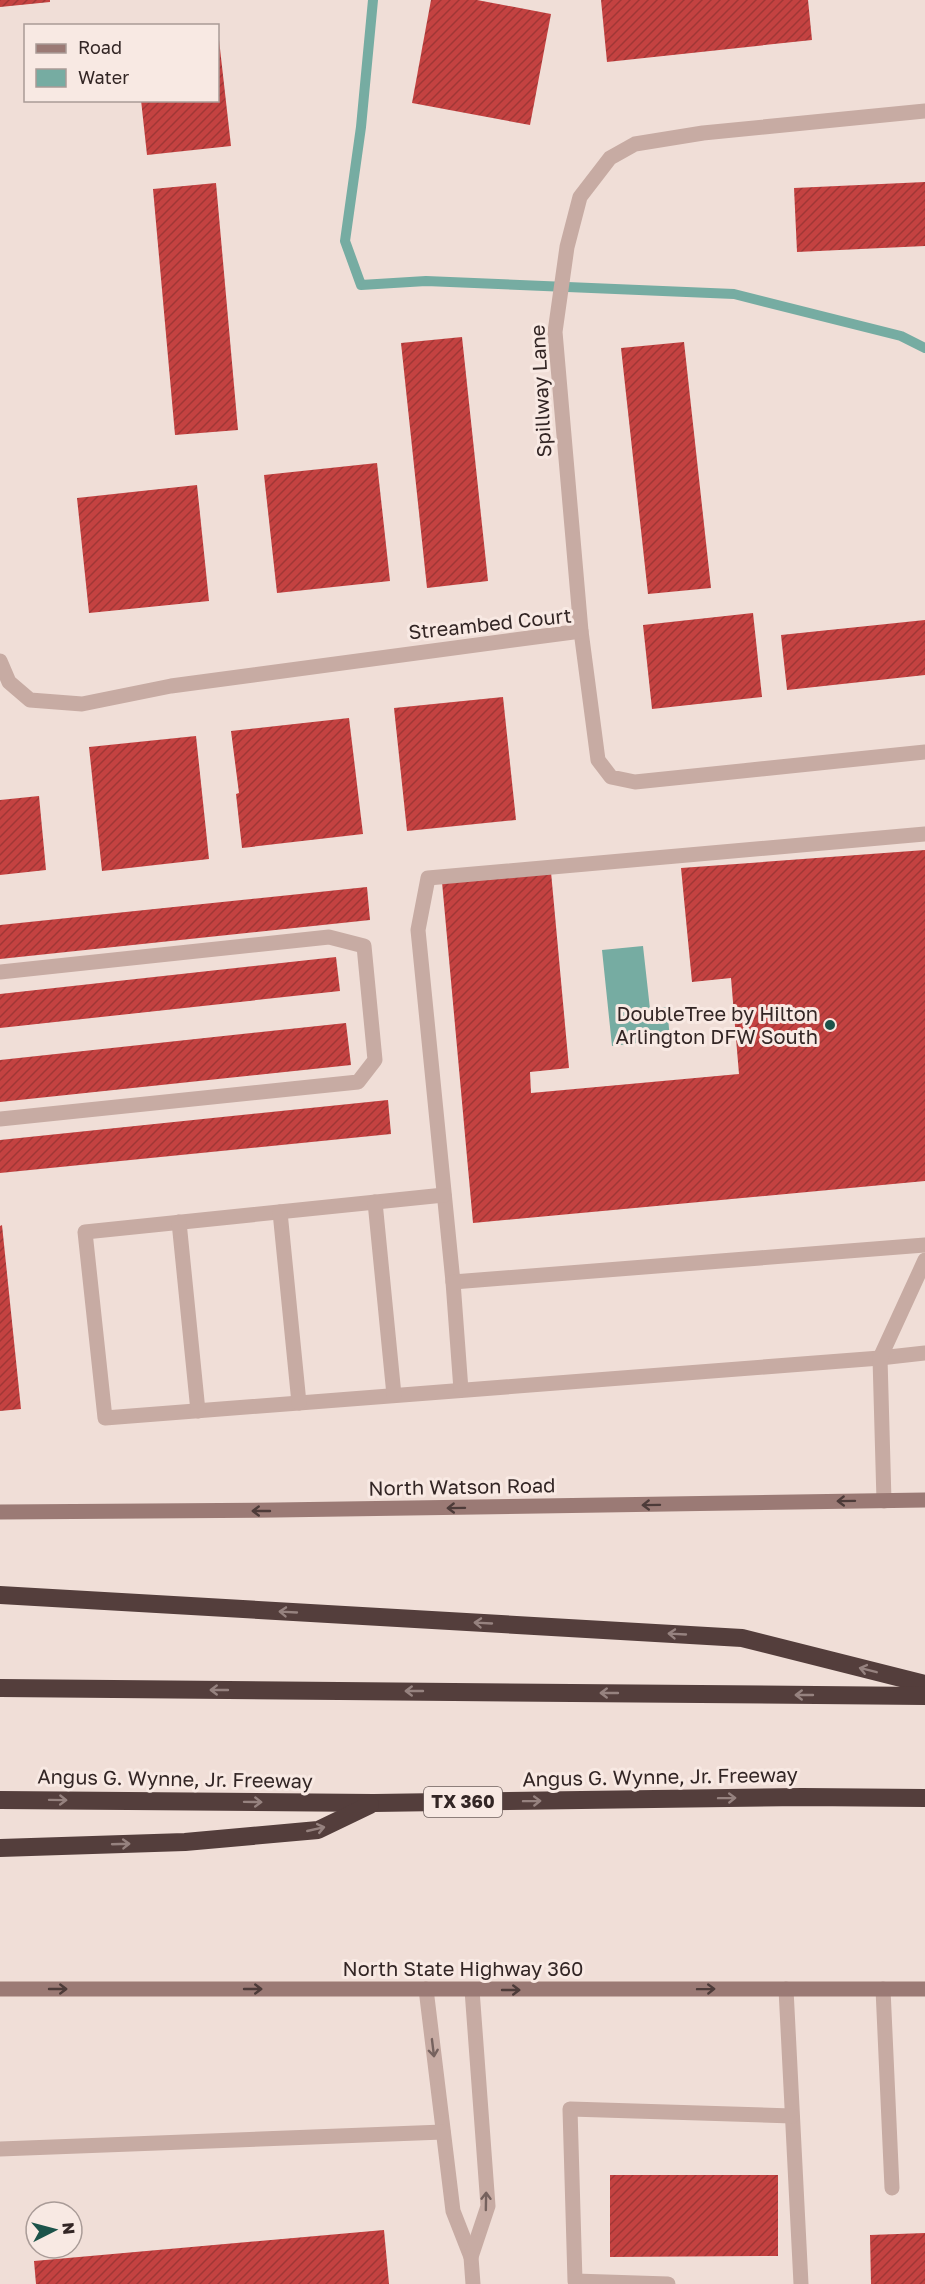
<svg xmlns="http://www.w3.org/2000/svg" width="925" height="2284" font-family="'Golos Text',sans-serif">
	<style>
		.water { fill: #76aca2 }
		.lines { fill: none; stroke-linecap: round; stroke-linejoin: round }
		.stream { stroke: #76aca2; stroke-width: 10 }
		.building { fill: url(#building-hatch) }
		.lane { stroke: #c7aba3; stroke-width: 15 }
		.secondary { stroke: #9b7a75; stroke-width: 15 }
		.highway { stroke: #543e3c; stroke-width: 18 }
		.oneway { stroke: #4d3b39 }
		.oneway2 { stroke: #96827f }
		.oneway3 { stroke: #76625e }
		.poi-dot { fill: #1c534a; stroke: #f8e9e3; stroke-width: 2 }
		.labels { text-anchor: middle; stroke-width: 6; stroke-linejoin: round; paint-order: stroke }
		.shield { fill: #f8e9e3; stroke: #6e605e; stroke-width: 1.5 }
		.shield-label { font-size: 18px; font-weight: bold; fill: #332625 }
		.street-label { font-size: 20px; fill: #332625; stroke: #f8e9e3 }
		.poi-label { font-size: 20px; fill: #332625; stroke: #f8e9e3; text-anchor: end }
	</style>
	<defs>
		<pattern id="building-hatch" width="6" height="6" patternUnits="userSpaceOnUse" patternTransform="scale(1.5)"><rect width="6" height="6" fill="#c44241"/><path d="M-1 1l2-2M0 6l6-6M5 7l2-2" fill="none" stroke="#a03736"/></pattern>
	</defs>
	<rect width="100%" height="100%" fill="#f0ded7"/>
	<path class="water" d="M643,946l7,63 17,-2 3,32 -58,7 -10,-96z"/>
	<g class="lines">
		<path class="stream" d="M373,0l-12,127 -16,114 16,44 65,-4 308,13 167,42 24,12"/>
	</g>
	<g class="building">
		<path d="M0,0h50v2l-50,5z"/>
		<path d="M431,0h46l74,14 -21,111 -118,-22z"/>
		<path d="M601,0h207l4,40 -205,22z"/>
		<path d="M218,31l13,115 -84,9 -6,-55h77z"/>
		<path d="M925,182v64l-128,6 -3,-64z"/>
		<path d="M216,183l22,247 -63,5 -22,-246z"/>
		<path d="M462,337l26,244 -61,7 -26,-245z"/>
		<path d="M684,342l27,246 -63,6 -27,-246z"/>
		<path d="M377,463l13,118 -113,12 -13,-118z"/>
		<path d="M197,485l12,116 -120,12 -12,-115z"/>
		<path d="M753,613l9,84 -110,12 -9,-84z"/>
		<path d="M925,620v55l-138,15 -6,-55z"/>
		<path d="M503,697l13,123 -109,11 -13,-123z"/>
		<path d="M349,718l14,116 -121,14 -6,-54 3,-1 -8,-62z"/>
		<path d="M196,736l13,123 -107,12 -13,-124z"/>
		<path d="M39,796l7,74 -46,5v-75z"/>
		<path d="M925,850v331l-452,42 -31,-341 109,-10 18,196 -39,4 1,21 208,-19 -8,-96 -39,4 -11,-114z"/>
		<path d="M367,887l3,33 -370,39v-34z"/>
		<path d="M336,957l4,34 -340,37v-34z"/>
		<path d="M346,1023l5,42 -351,37v-42z"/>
		<path d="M388,1100l3,34 -391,39v-33z"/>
		<path d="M2,1225l19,184 -21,2v-185z"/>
		<path d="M610,2175h168v81l-168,1z"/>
		<path d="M384,2230l5,54h-353l-2,-23z"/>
		<path d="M925,2233v51h-54l-1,-49z"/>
	</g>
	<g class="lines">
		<g class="lane">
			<path d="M925,111l-222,22 -68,11 -25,14 -30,39 -13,50 -12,85 26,299 17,129 13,17 24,5 290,-30"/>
			<path d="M0,661l9,21 21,18 52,4 89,-18 410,-55"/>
			<path d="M925,834l-497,44 -10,52 35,352 472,-37"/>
			<path d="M0,972l329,-35 35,9 11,114 -17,22 -358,37"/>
			<path d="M444,1195l-359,37 20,186 775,-60 45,-5"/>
			<path d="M375,1202l19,193"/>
			<path d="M280,1212l19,191"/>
			<path d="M179,1222l19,189"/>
			<path d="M453,1282l8,108"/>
			<path d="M884,1501l-4,-143 45,-98"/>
			<path d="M426,1989l27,222 18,46 2,27"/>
			<path d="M786,1989l15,295"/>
			<path d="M883,1989l9,199"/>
			<path d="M0,2149l443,-17"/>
			<path d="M471,2257l17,-51 -16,-216"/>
			<path d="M668,2284l-93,-3 -5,-172 222,7"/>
		</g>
		<g class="secondary">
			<path d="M0,1512l276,-2 649,-10"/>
			<path d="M0,1989h925"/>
		</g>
		<g class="highway">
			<path d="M0,1595l742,43 183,46"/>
			<path d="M0,1688l925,8"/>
			<path d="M0,1800l374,3 428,-6 123,1"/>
			<path d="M0,1848l185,-6 133,-12 52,-25"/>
		</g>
	</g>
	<defs><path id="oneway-shaft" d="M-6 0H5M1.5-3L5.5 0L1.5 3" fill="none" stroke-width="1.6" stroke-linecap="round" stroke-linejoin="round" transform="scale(1.5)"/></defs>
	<g class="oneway">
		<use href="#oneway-shaft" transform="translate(846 1501) rotate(179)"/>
		<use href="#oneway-shaft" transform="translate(651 1505) rotate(179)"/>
		<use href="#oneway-shaft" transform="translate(456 1508) rotate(179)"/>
		<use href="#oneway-shaft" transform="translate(261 1511) rotate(180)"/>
		<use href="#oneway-shaft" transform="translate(58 1989)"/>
		<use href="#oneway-shaft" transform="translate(253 1989)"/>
		<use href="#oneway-shaft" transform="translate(706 1989) rotate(-1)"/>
		<use href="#oneway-shaft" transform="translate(511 1990)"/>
	</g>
	<g class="oneway2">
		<use href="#oneway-shaft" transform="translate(288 1612) rotate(-177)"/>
		<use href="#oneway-shaft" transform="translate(483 1623) rotate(-177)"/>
		<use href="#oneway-shaft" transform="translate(677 1634) rotate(-177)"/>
		<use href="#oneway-shaft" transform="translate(868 1670) rotate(-166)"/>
		<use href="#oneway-shaft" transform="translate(219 1690) rotate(-180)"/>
		<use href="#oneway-shaft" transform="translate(414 1691) rotate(-180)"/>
		<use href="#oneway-shaft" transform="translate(609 1693) rotate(-180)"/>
		<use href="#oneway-shaft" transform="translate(804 1695) rotate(-180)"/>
		<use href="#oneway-shaft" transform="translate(727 1798) rotate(-1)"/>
		<use href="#oneway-shaft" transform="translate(58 1800) rotate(1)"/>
		<use href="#oneway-shaft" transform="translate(532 1801) rotate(-1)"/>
		<use href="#oneway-shaft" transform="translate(253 1802) rotate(1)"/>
		<use href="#oneway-shaft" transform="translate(316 1829) rotate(-13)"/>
		<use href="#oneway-shaft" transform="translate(121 1844) rotate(-2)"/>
	</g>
	<g class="oneway3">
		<use href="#oneway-shaft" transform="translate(433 2048) rotate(83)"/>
		<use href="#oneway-shaft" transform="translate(486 2201) rotate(-89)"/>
	</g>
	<circle class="poi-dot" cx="830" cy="1025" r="6"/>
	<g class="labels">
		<rect class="shield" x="424" y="1787" width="78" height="30" rx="4.5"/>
		<g class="shield-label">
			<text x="463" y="1808">TX 360</text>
		</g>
		<g class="street-label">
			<text transform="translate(541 391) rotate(-93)" y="7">Spillway Lane</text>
			<text transform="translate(490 624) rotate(-6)" y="7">Streambed Court</text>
			<text transform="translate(462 1487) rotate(-1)" y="7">North Watson Road</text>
			<text transform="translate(660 1777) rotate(-1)" y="7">Angus G. Wynne, Jr. Freeway</text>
			<text transform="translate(175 1779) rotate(1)" y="7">Angus G. Wynne, Jr. Freeway</text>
			<text x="463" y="1976">North State Highway 360</text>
		</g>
		<g class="poi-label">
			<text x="818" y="1021">DoubleTree by Hilton<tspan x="818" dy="23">Arlington DFW South</tspan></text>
		</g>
	</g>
	<rect x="24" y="24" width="195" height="78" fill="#f8e9e3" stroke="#a99b97" stroke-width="1.5"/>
	<rect x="36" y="44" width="30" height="9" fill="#9b7a75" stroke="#a99b97" stroke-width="1.5"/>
	<text x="78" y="54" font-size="18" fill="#332625">Road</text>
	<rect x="36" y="69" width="30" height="18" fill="#76aca2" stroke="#a99b97" stroke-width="1.5"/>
	<text x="78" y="84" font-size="18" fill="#332625">Water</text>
	<g transform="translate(54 2230) rotate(84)"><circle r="28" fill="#f8e9e3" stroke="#a99b97" stroke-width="1.5"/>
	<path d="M0-4.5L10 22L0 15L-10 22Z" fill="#1c534a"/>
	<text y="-9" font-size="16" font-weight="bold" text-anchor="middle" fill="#332625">N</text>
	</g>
</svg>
